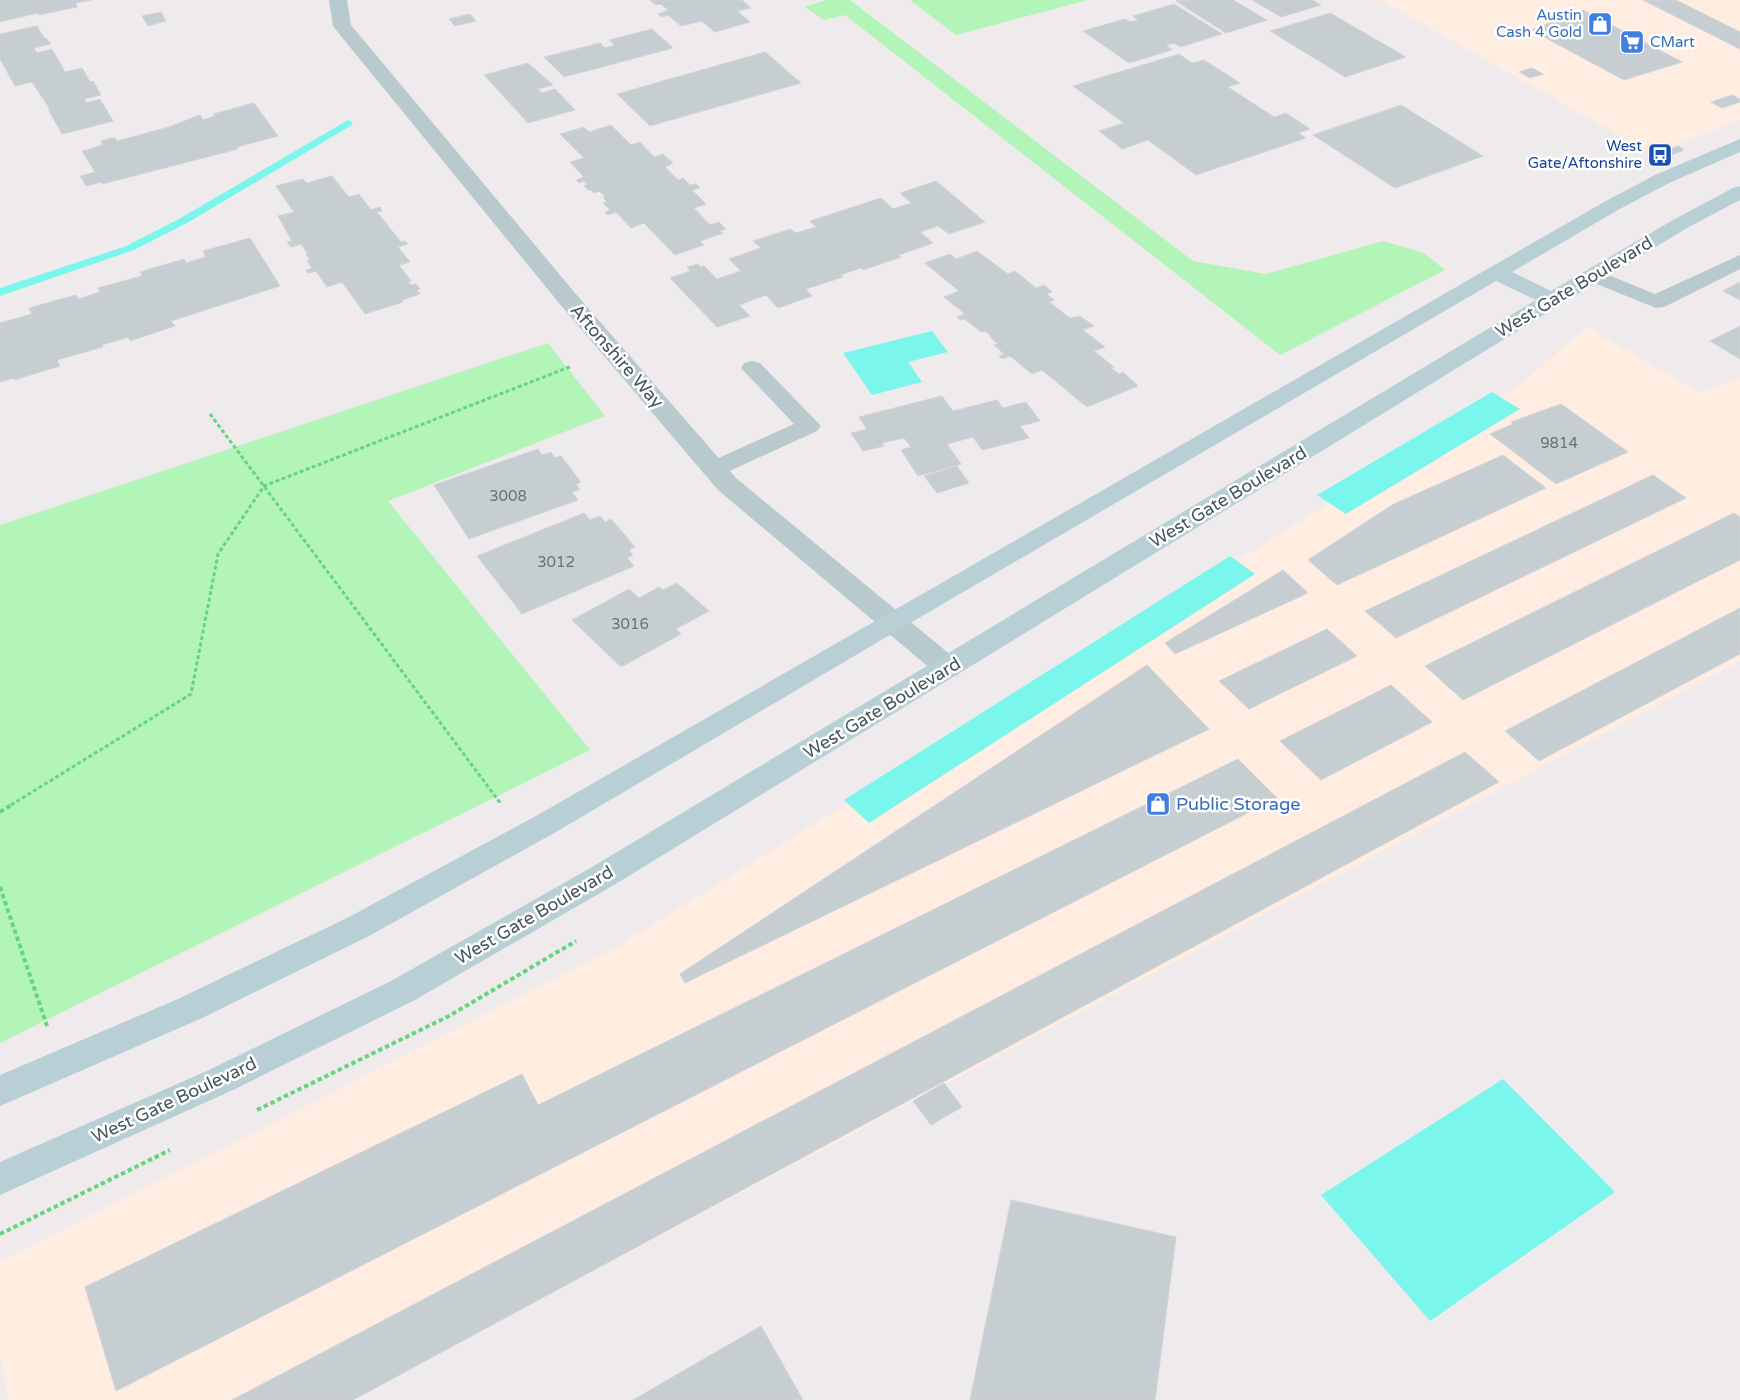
<svg xmlns="http://www.w3.org/2000/svg" width="1740" height="1400" font-family="'Varela Round',sans-serif">
	<style>
		.commercial { fill: #feede0 }
		.green { fill: #b3f4b9 }
		.water { fill: #7af6ed }
		.lines { fill: none; stroke-linecap: round; stroke-linejoin: round }
		.stream { fill: #7af6ed; fill-rule: evenodd }
		.building { fill: #c7ced2; stroke: #cfd4d9 }
		.path-far1 { stroke: #67d580; stroke-width: 3; stroke-dasharray: 4 2.5; stroke-linecap: butt }
		.path { stroke: #67d580; stroke-width: 4; stroke-dasharray: 4.5 3; stroke-linecap: butt }
		.lane { fill: #b8cace; fill-rule: evenodd }
		.street { fill: #b8cace; fill-rule: evenodd }
		.secondary { fill: #b9cfd6; fill-rule: evenodd }
		.labels { text-anchor: middle; stroke-width: 5; stroke-linejoin: round; paint-order: stroke }
		.far-shop-label { font-size: 15px; fill: #366cbe; stroke: #fff; text-anchor: end }
		.far-transit-label { font-size: 15px; fill: #164399; stroke: #fff; text-anchor: end }
		.number-label { font-size: 15px; fill: #637479 }
		.street-label { font-size: 18px; fill: #42565b; stroke: #fff }
		.shop-label { font-size: 18px; fill: #366cbe; stroke: #fff; text-anchor: start }
	</style>
	<rect width="100%" height="100%" fill="#efebec"/>
	<g class="commercial">
		<path d="M1381,0h359v120l-88,34z"/>
		<path d="M1587,327l113,66 40,-15v283l-1388,739h-343l-9,-42v-96l615,-314 907,-565z"/>
	</g>
	<g class="green">
		<path d="M826,0h24l343,261 73,13 117,-33 41,12 21,17 -165,85 -435,-340 -21,5 -19,-13z"/>
		<path d="M910,0h178l-132,35z"/>
		<path d="M548,343l57,73 -217,85 202,249 -590,293v-518z"/>
	</g>
	<g class="water">
		<path d="M932,331l16,21 -40,10 14,20 -50,13 -29,-42z"/>
		<path d="M1492,392l28,17 -174,105 -29,-19z"/>
		<path d="M1230,556l25,18 -386,249 -25,-23z"/>
		<path d="M1503,1079l112,113 -185,129 -109,-126z"/>
	</g>
	<g class="lines">
		<path class="stream" d="M348,120l5,3 -1,2 -165,98 -53,27 -134,46v-8l126,-42 53,-27z"/>
	</g>
	<g class="building">
		<path d="M0,0h91l-15,3 1,4 -39,8v-2l-38,9z"/>
		<path d="M650,0h92l9,8 -14,3 13,11 -35,10 -13,-11 -21,5 -13,-11 -6,2 -4,-3 10,-4 -7,-6 -5,1z"/>
		<path d="M1180,0h53l34,20 -41,13 -50,-32z"/>
		<path d="M1252,0h60l9,5 -40,12z"/>
		<path d="M1643,0h33l64,32v17z"/>
		<path d="M1174,4l48,30 -42,13 -6,-4 -8,2 6,5 -43,13 -46,-32 42,-12 5,3 8,-2 -5,-4z"/>
		<path d="M1583,10l99,52 -58,18 -93,-50z"/>
		<path d="M161,12l5,9 -18,5 -6,-10z"/>
		<path d="M1330,13l76,44 -61,20 -75,-46z"/>
		<path d="M470,14l6,7 -21,5 -6,-7z"/>
		<path d="M37,26l7,12h2l5,6 -17,4 3,5 15,-4 13,23 17,-4 8,14 3,-1 8,14 -17,4 3,4 13,-4 13,22 -51,13 -14,-25h2l-18,-27 -17,4 -15,-27v-25z"/>
		<path d="M652,29l21,19 -109,29 -20,-20 56,-14 5,5 10,-3 -6,-5z"/>
		<path d="M765,52l36,31 -151,43 -33,-32z"/>
		<path d="M1179,54l13,9 12,-3 36,23 -12,4 46,30 12,-4 24,16 -12,4 8,5 -110,37 -48,-35 -26,9 -23,-18 25,-8 -51,-37z"/>
		<path d="M528,63l25,22 -15,4 4,4 13,-4 20,21 -47,13 -44,-48z"/>
		<path d="M1532,68l11,6 -13,4 -11,-6z"/>
		<path d="M1732,95l8,4v3l-18,6 -11,-6z"/>
		<path d="M254,103l24,33 -41,11 1,2 -136,35 -1,-2 -15,4 -6,-10 15,-4 -13,-21 21,-6 -2,-4 10,-3h4l2,3 52,-14 31,-12 3,5 12,-4 -2,-2z"/>
		<path d="M1401,105l82,51 -88,32 -82,-53z"/>
		<path d="M611,125l20,20 9,-3 14,15 9,-3 10,9 -8,4 13,13 5,-2 7,7 6,-1 4,4 -8,2 14,14 -12,4 16,17 9,-3 7,7 -6,2 3,2 -23,8 4,4 -29,10 -31,-32 -13,5 -15,-16 -8,3 -3,-3 5,-2 -7,-7 4,-1 -4,-5 2,-1 -6,-5 -5,2 -3,-3h-3l-4,-4 3,-1 -3,-4 -5,2 -3,-3 8,-3 -14,-15 14,-4 -24,-24 24,-7 5,5z"/>
		<path d="M1678,146l6,4 -12,5 -6,-4z"/>
		<path d="M332,176l17,21 10,-3 12,16 9,-3 2,4 -5,1 24,30 4,-1 3,3 -10,3 12,15 -11,3 12,16 -3,1 3,3 5,-1 4,5 -3,1 3,4 -18,6 1,2 -38,12 -23,-32 -15,5 -11,-16 -8,2 -2,-3 6,-2 -5,-7 3,-1 -4,-6h2l-7,-10 -10,3 -4,-5 5,-1 -14,-25 16,-4 -18,-26 27,-7 4,4z"/>
		<path d="M936,181l49,41 -36,12 -11,-8 -18,6 13,11 -34,12 2,2 -38,13 -2,-2 -21,7 3,2 -37,12 6,7 -34,12 -12,-13 -27,10 11,11 -33,11 -47,-49 20,-7 -3,-4 11,-3 3,3 3,-1 13,13 24,-8 -12,-12 32,-11 -8,-7 37,-12 6,4 20,-6 -6,-6 71,-23 12,11 18,-6 -11,-10z"/>
		<path d="M250,238l30,48 -109,35 4,5 -45,15 -2,-4 -26,8 1,2 -46,13 3,6 -46,14 -1,-2 -13,4v-59l32,-9 -3,-6 47,-13 2,4 22,-7 -2,-4 44,-12 -2,-4 44,-13 2,4 20,-6 -3,-6z"/>
		<path d="M977,251l31,23 7,-3 21,17 8,-3 8,7 -5,2 7,6 -5,2 21,16 10,-2 14,10 -11,4 22,17 -11,4 20,16 -3,1 8,6 4,-2 15,14 -51,21 -45,-37 -10,4 -22,-18 -8,3 -3,-3 5,-2 -10,-9 4,-1 -8,-7h2l-7,-6 -4,1 -16,-13 -4,1 -4,-3 8,-3 -21,-17 15,-6 -34,-28 25,-9 6,5z"/>
		<path d="M1740,282v18l-17,-9z"/>
		<path d="M1740,326v33l-30,-18z"/>
		<path d="M942,396l11,15 44,-11 6,8 23,-6 14,19 -20,5 9,12 -47,12 -9,-13 -26,7 14,20 -43,12 -17,-26 10,-3 -7,-9 -22,5 2,3 -21,5 -12,-18 16,-4 -8,-12z"/>
		<path d="M1561,404l67,48 -72,32 -66,-50 23,-10 -2,-2z"/>
		<path d="M538,449l4,6 9,-3 4,6 6,-2 20,26 -5,2 4,5 -8,3 6,8 -109,39 -35,-54z"/>
		<path d="M1503,455l43,33 -209,97 -29,-25 84,-55z"/>
		<path d="M957,466l12,17 -32,10 -13,-17z"/>
		<path d="M1653,475l33,23 -290,140 -31,-27z"/>
		<path d="M584,513l6,7 10,-4 5,6 6,-3 24,28 -6,3 4,5 -6,3 7,8 -112,48 -45,-58z"/>
		<path d="M1734,513l6,4v43l-277,140 -38,-34z"/>
		<path d="M1283,570l25,23 -133,61 -10,-11z"/>
		<path d="M677,583l32,28 -33,18 5,5 -60,33 -49,-47 57,-31 10,9 20,-11 4,3z"/>
		<path d="M1740,608v46l-201,107 -34,-30z"/>
		<path d="M1327,629l30,27 -108,53 -30,-28z"/>
		<path d="M1147,665l62,64 -524,254 -5,-9z"/>
		<path d="M1391,685l41,37 -111,58 -41,-39z"/>
		<path d="M1465,752l34,30 -1146,618h-121z"/>
		<path d="M1238,759l39,39 -1161,593 -31,-104 437,-213 16,31z"/>
		<path d="M944,1083l18,24 -31,18 -18,-24z"/>
		<path d="M1011,1200l165,37 -21,163h-185z"/>
		<path d="M761,1326l42,74h-170z"/>
	</g>
	<g class="lines">
		<g class="path-far1">
			<path d="M210,414l291,390"/>
			<path d="M11,805l180,-111 27,-140 46,-68 308,-120"/>
		</g>
		<g class="path">
			<path d="M0,812l13,-8"/>
			<path d="M0,887l47,139"/>
			<path d="M257,1110l192,-94 127,-75"/>
			<path d="M0,1234l170,-84"/>
		</g>
		<g class="lane">
			<path d="M1740,255v14l-76,38 -8,1 -69,-28 -4,-4 4,-4 7,-2 7,2 54,22z"/>
			<path d="M752,361l8,2 61,63 -4,5 -94,43 -9,3 -9,-3 -3,-5 3,-5 89,-40 -53,-56 3,-5z"/>
		</g>
		<path class="street" d="M329,0h18l4,25 224,268 161,185 222,183 4,7 -4,7 -10,3 -10,-3 -220,-185 -159,-187 -223,-273 -3,-4z"/>
		<path class="secondary" d="M1740,139v13l-71,31 -51,27 -106,62 39,19 122,-71 60,-32 7,-2v14l-53,28 -127,77 -946,580 -201,116 -180,89 -233,105v-33l209,-92 182,-89 201,-114 944,-567 -40,-19 -596,348 -344,203 -187,104 -169,83 -200,87v-31l178,-76 169,-81 189,-102 1068,-614 51,-27z"/>
	</g>
	<defs>
		<symbol id="shop-square" viewBox="-11 -11 22 22"><rect x="-9" y="-9" width="18" height="18" rx="4" fill="#3f7fe0" stroke="#fff"/><path d="M-5-2.5h2.3a2.7 3.5 0 0 1 5.4 0H5L5.5 6h-11ZM-1.5-2.5h3a1.5 2.3 0 0 0-3 0Z" fill="#fff"/></symbol>
		<symbol id="supermarket-square" viewBox="-11 -11 22 22"><rect x="-9" y="-9" width="18" height="18" rx="4" fill="#3f7fe0" stroke="#fff"/><path d="M-6-5.5h2.5l.6 2H6L4.5 2H-2.5L-4.4-4H-6ZM-1.5 3.2a1.3 1.3 0 1 0 .1 0ZM3 3.2a1.3 1.3 0 1 0 .1 0Z" fill="#fff"/></symbol>
		<symbol id="bus-square" viewBox="-11 -11 22 22"><rect x="-9" y="-9" width="18" height="18" rx="4" fill="#1a4fb4" stroke="#fff"/><path d="M-5-6H5V4H4V6H2V4H-2V6H-4V4H-5ZM-3.5-4V0h7V-4ZM-3.5 1.2v1.5H-2V1.2ZM2 1.2v1.5H3.5V1.2Z" fill="#fff"/></symbol>
	</defs>
	<g fill-rule="evenodd">
		<use href="#shop-square" x="1586" y="10" width="28" height="28"/>
		<use href="#supermarket-square" x="1618" y="28" width="28" height="28"/>
		<use href="#bus-square" x="1646" y="141" width="28" height="28"/>
		<use href="#shop-square" x="1144" y="790" width="28" height="28"/>
	</g>
	<g class="labels">
		<g class="far-shop-label">
			<text x="1582" y="20">Austin<tspan x="1582" dy="17">Cash 4 Gold</tspan></text>
			<text x="1650" y="47" text-anchor="start">CMart</text>
		</g>
		<g class="far-transit-label">
			<text x="1642" y="151">West<tspan x="1642" dy="17">Gate/Aftonshire</tspan></text>
		</g>
		<g class="number-label">
			<text x="1559" y="448">9814</text>
			<text x="508" y="501">3008</text>
			<text x="556" y="567">3012</text>
			<text x="630" y="629">3016</text>
		</g>
		<g class="street-label">
			<text transform="translate(1574 287) rotate(-31)" y="6">West Gate Boulevard</text>
			<text transform="translate(617 356) rotate(49)" y="6">Aftonshire Way</text>
			<text transform="translate(1228 497) rotate(-31)" y="6">West Gate Boulevard</text>
			<text transform="translate(882 708) rotate(-31)" y="6">West Gate Boulevard</text>
			<text transform="translate(534 915) rotate(-30)" y="6">West Gate Boulevard</text>
			<text transform="translate(174 1100) rotate(-25)" y="6">West Gate Boulevard</text>
		</g>
		<g class="shop-label">
			<text x="1176" y="810">Public Storage</text>
		</g>
	</g>
</svg>
